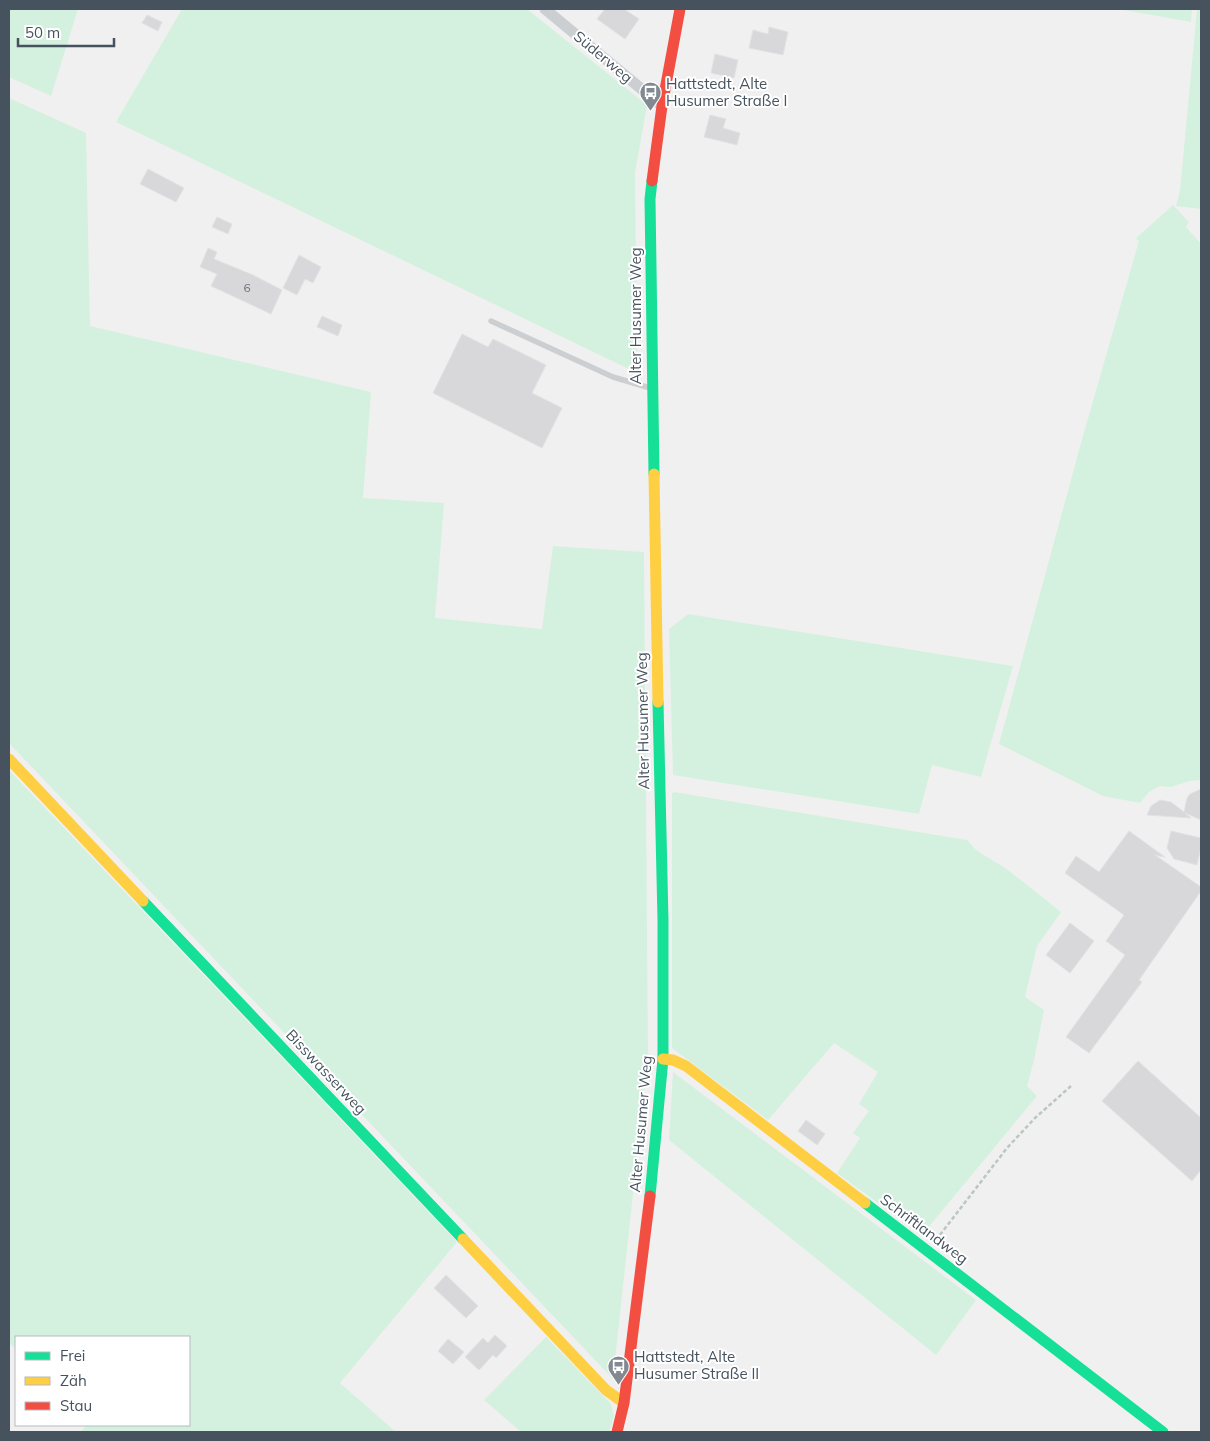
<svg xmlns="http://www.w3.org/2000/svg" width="1210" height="1441" font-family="Mulish,sans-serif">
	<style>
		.green { fill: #d4f1df }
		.building { fill: #d8d8da; stroke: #e2e2e3 }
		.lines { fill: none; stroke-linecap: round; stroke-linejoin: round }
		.path { stroke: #b9c6c2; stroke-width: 2.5; stroke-dasharray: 4 2.5; stroke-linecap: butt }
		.lane { stroke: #cccfd1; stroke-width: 5.5 }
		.street { stroke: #cccfd1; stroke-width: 11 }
		.fast { stroke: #16e098; stroke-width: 11 }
		.slow { stroke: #ffcf43; stroke-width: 11 }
		.jam { stroke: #f24e42; stroke-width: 11 }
		.labels { text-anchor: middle; stroke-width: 4; stroke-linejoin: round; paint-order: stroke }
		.number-label { font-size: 12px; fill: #6c757e }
		.street-label { font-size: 15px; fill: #46525e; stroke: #fff }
		.poi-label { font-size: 15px; fill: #46525e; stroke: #fff; text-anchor: start }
	</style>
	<rect width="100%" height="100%" fill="#f1f0f0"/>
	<g class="green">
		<path d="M9,9h69l-27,87 -42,-19z"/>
		<path d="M182,9h345l120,96 -12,68 2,200 -521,-251z"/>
		<path d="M1118,9h74l-1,13z"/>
		<path d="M1197,9h4v200l-25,-3 4,-15z"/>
		<path d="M9,98l77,35 4,193 281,66 -8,106 81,5 -9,115 107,11 11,-83 91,6 4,503 -35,324 -604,-636z"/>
		<path d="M1173,205l16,17 -3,5 15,17v536l-12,1 -18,6 -11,-1 -11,6 -9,11 -37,-7 -104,-52 82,-301 58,-202 -3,-3z"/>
		<path d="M688,614l325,52 -32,111 -49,-12 -13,49 -246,-39 -4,-146z"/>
		<path d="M9,770l448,472 -117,141 56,49h-315l5,-7h103v-88h-173v12l-7,-6z"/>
		<path d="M674,792l293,48 9,10 32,20 53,42 -24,34 -12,51 19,13 -10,50 -7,26 10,10 -115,139 -85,-62 23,-35 -7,-5 16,-22 -10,-7 19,-32 -44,-29 -66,77 -96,-72v-255z"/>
		<path d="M673,1072l303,228 -40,55 -267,-215z"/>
		<path d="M546,1337l65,67 3,12 -5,16h-88l-37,-32z"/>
	</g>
	<g class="building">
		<path d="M605,9h19l15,10 -14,20 -28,-20z"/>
		<path d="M147,15l15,7 -4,9 -16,-8z"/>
		<path d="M769,27l19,5 -5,23 -34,-7 4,-18 15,4z"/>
		<path d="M715,54l23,6 -4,18 -23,-5z"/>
		<path d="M710,115l16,4 -3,9 17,5 -3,12 -33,-8z"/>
		<path d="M148,169l36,19 -8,14 -36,-18z"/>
		<path d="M217,217l15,7 -4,10 -16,-7z"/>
		<path d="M208,248l9,4 -3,7 39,16 29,15 -11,24 -60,-28 6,-12 -17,-7z"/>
		<path d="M299,255l22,12 -8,16 -8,-4 -8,16 -14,-7z"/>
		<path d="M322,316l20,9 -4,11 -21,-9z"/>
		<path d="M462,334l26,13 5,-8 53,26 -14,28 30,15 -20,40 -109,-55z"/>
		<path d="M1201,789v31l-16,-7 6,5 -44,-3 4,-9 9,-6 11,2 13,10 3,-14 3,-4z"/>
		<path d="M1129,831l36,26 -10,-2 46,32v4l-62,89 3,2 -53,71 -23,-16 59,-82 -19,-14 18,-26 -59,-42 11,-17 23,16z"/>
		<path d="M1171,831l30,7v9l-4,18 -23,-6 -7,-11z"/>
		<path d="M1070,923l24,18 -24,32 -24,-18z"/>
		<path d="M1138,1061l63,57v52l-9,11 -90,-80z"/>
		<path d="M806,1120l19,14 -8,11 -19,-14z"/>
		<path d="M446,1275l32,31 -12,12 -32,-30z"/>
		<path d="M495,1335l12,11 -11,12 -3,-3 -14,15 -14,-13 18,-19 5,5z"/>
		<path d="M448,1339l16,13 -11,12 -15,-13z"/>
	</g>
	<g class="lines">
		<path class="path" d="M936,1240l71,-92 28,-30 36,-32"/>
		<path class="lane" d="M491,321l122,56 37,11"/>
		<path class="street" d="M545,9l117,97"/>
		<g class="fast">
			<path d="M652,181l-2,18 4,275"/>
			<path d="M143,901l320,338"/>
			<path d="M650,1196l13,-137v-139l-5,-218"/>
			<path d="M865,1203l298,229"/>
		</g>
		<g class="slow">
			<path d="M654,474l4,228"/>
			<path d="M9,759l134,142"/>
			<path d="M663,1059l10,1 13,6 179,137"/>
			<path d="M463,1239l143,151 18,13"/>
		</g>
		<g class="jam">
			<path d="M652,181l10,-75 18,-97"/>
			<path d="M617,1432l7,-29 26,-207"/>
		</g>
	</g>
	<defs>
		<symbol id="bus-pin" viewBox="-11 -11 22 30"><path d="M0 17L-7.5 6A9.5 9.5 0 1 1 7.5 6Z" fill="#828991" stroke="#fff"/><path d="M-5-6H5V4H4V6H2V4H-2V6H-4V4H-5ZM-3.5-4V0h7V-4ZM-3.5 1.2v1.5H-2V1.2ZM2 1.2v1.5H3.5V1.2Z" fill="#fff"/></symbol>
	</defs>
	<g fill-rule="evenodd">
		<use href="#bus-pin" x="638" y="80" width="25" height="34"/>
		<use href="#bus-pin" x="606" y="1354" width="25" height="34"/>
	</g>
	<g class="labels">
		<g class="number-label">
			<text x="247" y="292">6</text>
		</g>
		<g class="street-label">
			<text transform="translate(603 57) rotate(40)" y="5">Süderweg</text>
			<text transform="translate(636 316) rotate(-90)" y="5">Alter Husumer Weg</text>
			<text transform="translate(643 721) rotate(-91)" y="5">Alter Husumer Weg</text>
			<text transform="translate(326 1072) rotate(47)" y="5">Bisswasserweg</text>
			<text transform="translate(641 1124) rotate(-85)" y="5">Alter Husumer Weg</text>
			<text transform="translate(924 1229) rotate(37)" y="5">Schriftlandweg</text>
		</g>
		<g class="poi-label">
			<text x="666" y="89">Hattstedt, Alte<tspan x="666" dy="17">Husumer Straße I</tspan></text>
			<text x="634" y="1362">Hattstedt, Alte<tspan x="634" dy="17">Husumer Straße II</tspan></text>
		</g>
	</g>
	<rect width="1210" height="1441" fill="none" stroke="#46525e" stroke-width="20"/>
	<rect x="15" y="1336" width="175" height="90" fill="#ffffff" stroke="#b5babf"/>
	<rect x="25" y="1352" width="25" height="8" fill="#16e098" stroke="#b5babf"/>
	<text x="60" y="1361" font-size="15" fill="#46525e">Frei</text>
	<rect x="25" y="1377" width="25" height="8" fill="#ffcf43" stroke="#b5babf"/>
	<text x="60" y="1386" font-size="15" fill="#46525e">Zäh</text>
	<rect x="25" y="1402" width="25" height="8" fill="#f24e42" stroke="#b5babf"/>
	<text x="60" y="1411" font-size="15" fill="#46525e">Stau</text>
	<path d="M18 38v8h96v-8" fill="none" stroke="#46525e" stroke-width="2.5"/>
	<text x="25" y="38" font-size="15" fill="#46525e" stroke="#ffffff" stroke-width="4" paint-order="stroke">50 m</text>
</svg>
